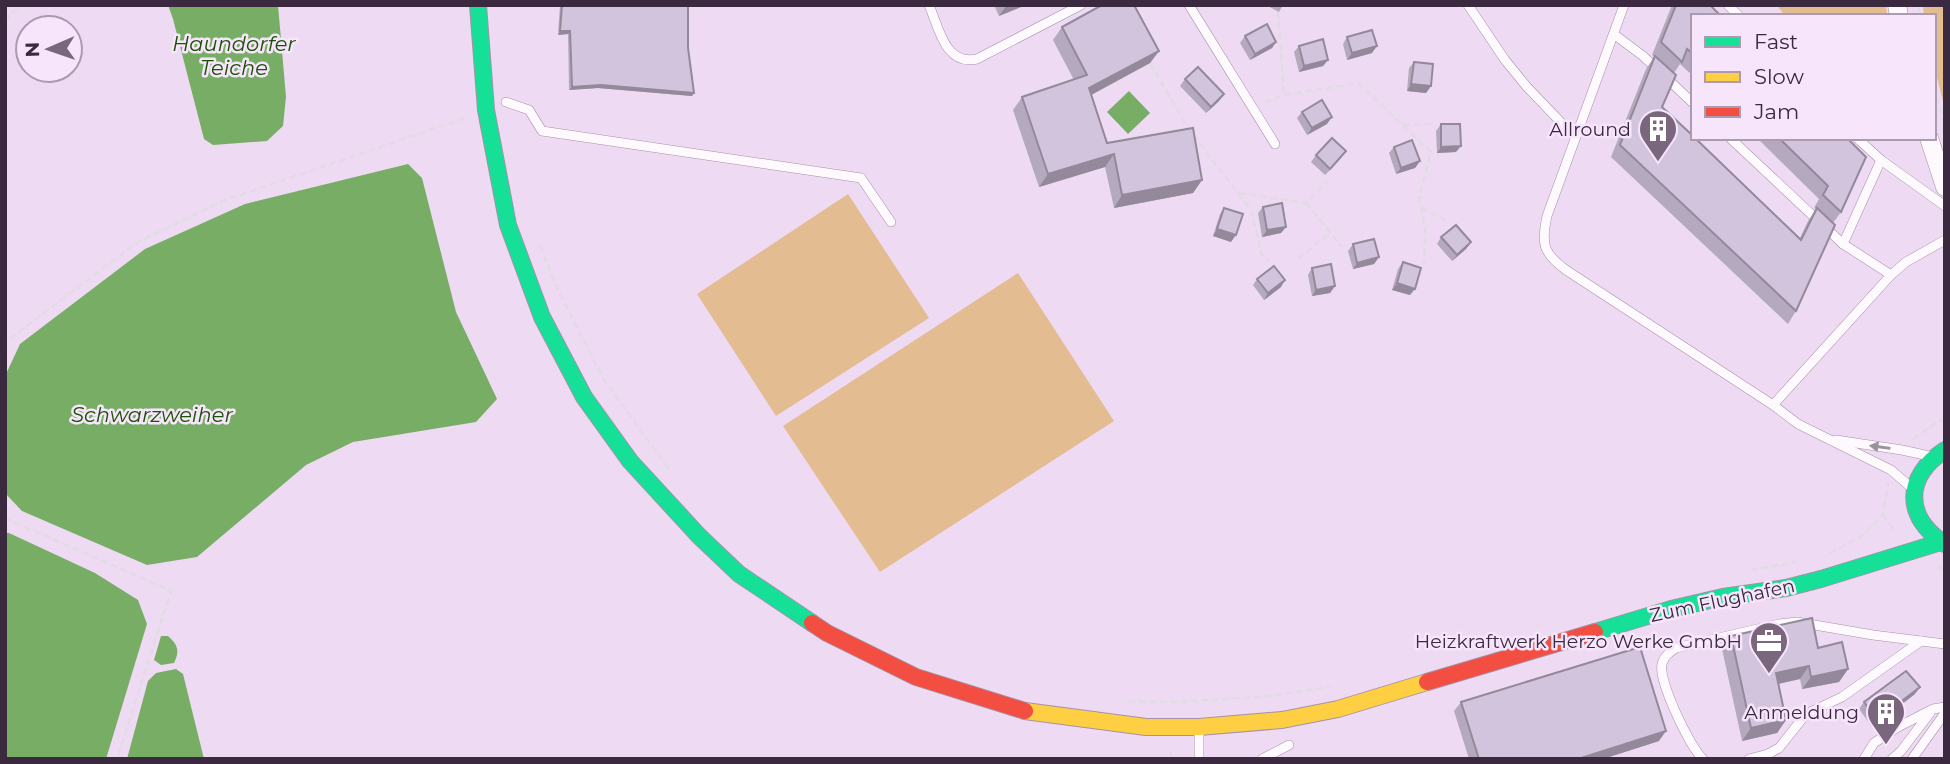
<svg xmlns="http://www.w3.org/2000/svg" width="1950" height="764" font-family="Montserrat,sans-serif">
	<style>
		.green { fill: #e3bc92 }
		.water { fill: #78ad65 }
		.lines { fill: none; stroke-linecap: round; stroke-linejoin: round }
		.lane-casing { stroke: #a492a8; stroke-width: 10 }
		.street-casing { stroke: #a492a8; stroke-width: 19 }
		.fast-casing { stroke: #a492a8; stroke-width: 18 }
		.slow-casing { stroke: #a492a8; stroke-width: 18 }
		.jam-casing { stroke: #a492a8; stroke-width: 18 }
		.path { stroke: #e1dbe3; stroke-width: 2.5; stroke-dasharray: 7 3.5; stroke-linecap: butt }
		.lane { stroke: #fdf9fd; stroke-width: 9 }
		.street { stroke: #fdf9fd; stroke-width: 18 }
		.fast { stroke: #16e098; stroke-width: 16 }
		.slow { stroke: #ffcf43; stroke-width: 16 }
		.jam { stroke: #f24e42; stroke-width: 16 }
		.wall { fill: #b5a9bf }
		.shaded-wall { fill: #94899b }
		.building { fill: #d3c4de; stroke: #94899b; stroke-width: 2 }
		.oneway { fill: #9c919e }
		.labels { text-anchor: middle; stroke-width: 5; stroke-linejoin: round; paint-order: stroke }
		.poi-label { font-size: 19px; fill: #3b293f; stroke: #f7e5fc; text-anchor: end }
		.street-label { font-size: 19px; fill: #3b293f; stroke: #f7e5fc }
		.water-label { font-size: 21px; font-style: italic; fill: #1b5305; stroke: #f7e5fc }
	</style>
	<rect width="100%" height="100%" fill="#efdaf4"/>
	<g class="green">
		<path d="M1777,5h109l1,11h-102z"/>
		<path d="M1923,5h22v104l-11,-43v-50h-10z"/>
		<path d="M848,194l81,124 -153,98 -79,-122z"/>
		<path d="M1018,273l96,148 -234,151 -97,-146z"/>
	</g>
	<g class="water">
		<path d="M168,5h110l8,92 -3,29 -16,15 -54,4 -9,-6 -31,-120z"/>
		<path d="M1129,91l21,22 -22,21 -21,-22z"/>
		<path d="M408,164l14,14 34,134 41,87 -21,23 -123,20 -47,23 -109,92 -50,8 -125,-54 -17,-18 2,-121 13,-28 125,-95 100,-45z"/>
		<path d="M5,533h4l86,40 43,27 9,24 -41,135h-101z"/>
		<path d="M161,636h7c10,9 12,15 6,27l-13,2 -7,-5z"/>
		<path d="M176,669l7,5 21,85h-77l21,-78 8,-8z"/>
	</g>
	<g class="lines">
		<defs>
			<g id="lane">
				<path d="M929,5c10,23 16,61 48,54l104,-54"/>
				<path d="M1189,5l86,139"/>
				<path d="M1468,5l37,55 22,27 48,50"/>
				<path d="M1624,5l-77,211c-6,28 -4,37 19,54l207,135 25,19 93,46 22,19"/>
				<path d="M1728,5l11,11"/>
				<path d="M1615,35l28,21 50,47"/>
				<path d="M506,102l23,8 13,21 319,47 30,44"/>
				<path d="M1730,138l113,106 48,31 15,-13 39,-22"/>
				<path d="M1857,138l24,22 64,46"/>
				<path d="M1843,244l38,-84"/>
				<path d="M1773,405l118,-130"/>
				<path d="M1836,440l66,10 27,6"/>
				<path d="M1199,729v30"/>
				<path d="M1262,759l27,-14"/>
				<path d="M1703,759c-13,-12 -45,-78 -41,-95 2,-8 8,-12 14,-16l103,-24 18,-2 76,13 72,9"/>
				<path d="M1749,759l19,-5 11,-6 27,-34 36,-17 79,-56"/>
				<path d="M1864,759l10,-16 24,-16 35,-18 12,-2"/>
				<path d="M1892,759l9,-8 29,-38"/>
				<path d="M1912,759l33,-46"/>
			</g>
			<g id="street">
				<path d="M1897,5l2,11"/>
				<path d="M1929,138l16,49"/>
			</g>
			<g id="fast">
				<path d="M478,5l8,105 22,115 34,92 42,80 46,64 69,75 40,38 73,49"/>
				<path d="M1945,450c-41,27 -41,67 0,94"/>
				<path d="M1595,632l76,-23 52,-12 63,-9 35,-9 120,-37"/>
			</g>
			<path id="slow" d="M1025,711l121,16h53l83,-7 56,-11 89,-27"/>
			<g id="jam">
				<path d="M812,623l15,10 89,44 109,34"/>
				<path d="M1427,682l168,-50"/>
			</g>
		</defs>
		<use href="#lane" class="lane-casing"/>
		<use href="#street" class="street-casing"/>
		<use href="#fast" class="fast-casing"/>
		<use href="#slow" class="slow-casing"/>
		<use href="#jam" class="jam-casing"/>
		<g class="path">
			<path d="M1918,5l2,11"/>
			<path d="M1278,12l6,83"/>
			<path d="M5,21l15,-16"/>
			<path d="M1150,63l39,67"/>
			<path d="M1934,87l11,38"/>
			<path d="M1265,102l19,-7 74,-12 73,69 -12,45 6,31 -1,40"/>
			<path d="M1403,125l32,-1"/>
			<path d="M1193,135l58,75 11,45 6,6"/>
			<path d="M1239,193l67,10 21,-22"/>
			<path d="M1306,203l36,44"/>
			<path d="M1421,208l25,12"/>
			<path d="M540,245l17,43 47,92 65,89"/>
			<path d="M1298,258l33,-25"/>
			<path d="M5,348l3,-8 130,-98 87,-42 240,-82"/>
			<path d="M1913,439l26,-18 6,-1"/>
			<path d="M1883,515l12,17"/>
			<path d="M5,518l166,73 -54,168"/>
			<path d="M1830,553l32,-17 21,-21 5,-32"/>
			<path d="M1938,567l7,2"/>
			<path d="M1751,570l45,-8"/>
			<path d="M1128,701l46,1 87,-5 69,-10"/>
			<path d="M1170,759l1,-11"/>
		</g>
		<use href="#lane" class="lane"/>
		<use href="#street" class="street"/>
		<use href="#fast" class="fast"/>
		<use href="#slow" class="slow"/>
		<use href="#jam" class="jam"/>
	</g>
	<g class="wall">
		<path d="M560,5h128v43l6,45 -2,3 -94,-8 -29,2 -1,-56 -10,1z"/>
		<path d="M994,5h32l-27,11z"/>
		<path d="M1266,5h17l-4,7z"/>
		<path d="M1672,5h38l-17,11v60l-13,-12 -6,9 -12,34 138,131 8,-17 8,-12 -2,-1 5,-9 -62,-61h90l-6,74 -8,11 -37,88 -8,13 -177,-167 35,-88 8,-12 -2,-2z"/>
		<path d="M1062,27l97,24 -9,12 -59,32 16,48 95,37 -9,13 -79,15 -9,-41 -66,20 -26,-77 9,-13 52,-17 -21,-40z"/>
		<path d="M1245,36l31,6 -4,6 -22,12 -10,-17z"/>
		<path d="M1347,37l25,16 -25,7 -4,-16z"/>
		<path d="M1299,46l29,14 -5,6 -24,6 -5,-20z"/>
		<path d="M1414,62l17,24 -5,7 -19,-2 2,-23z"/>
		<path d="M1185,79l34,22 -13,12 -26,-27z"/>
		<path d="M1302,112l25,12 -20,11 -10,-17z"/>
		<path d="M1441,124l15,28 -19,1 -1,-22z"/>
		<path d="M1394,147l26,14 -5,7 -19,6 -7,-21z"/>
		<path d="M1346,151l-21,24 -14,-13 5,-7z"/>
		<path d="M1263,207l23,20 -5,6 -19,4 -4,-24z"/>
		<path d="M1224,208l7,34 -18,-6 7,-22z"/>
		<path d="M1441,237l30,5 -5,7 -14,12 -15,-17z"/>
		<path d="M1353,244l26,13 -5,7 -21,5 -5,-18z"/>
		<path d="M1403,262l7,33 -18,-5 6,-21z"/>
		<path d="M1312,268l23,18 -5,7 -18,3 -4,-21z"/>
		<path d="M1257,279l24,8 -17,13 -11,-15z"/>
		<path d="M1731,636l87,12 30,21 -9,13 -37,7 -2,-10 -21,5 7,36 -9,13 -35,8 -20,-92z"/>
		<path d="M1915,694l-43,33 -13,-18 5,-7z"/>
		<path d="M1461,702l198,39 -56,18h-134l-15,-48z"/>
	</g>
	<g class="shaded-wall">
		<path d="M1008,5h18l-27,11 7,-10z"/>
		<path d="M560,31h10l-2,3 -10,1z"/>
		<path d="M1276,42l-4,6 -22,12 5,-6z"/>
		<path d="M1377,46l-5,7 -25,7 5,-7z"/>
		<path d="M1159,51l-9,12 -70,38 9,-13z"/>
		<path d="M1328,60l-5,6 -24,6 5,-6z"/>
		<path d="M1411,84l20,2 -5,7 -19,-2z"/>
		<path d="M601,85l93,8 -2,3 -94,-8 -29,2 3,-3z"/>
		<path d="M1224,94l-5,7 -13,12 5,-6z"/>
		<path d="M1332,117l-5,7 -20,11 5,-7z"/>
		<path d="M1461,146l-5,6 -19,1 4,-6z"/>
		<path d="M1346,151l-5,7 -16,17 5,-6z"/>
		<path d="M1114,154l-9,13 -66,20 9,-13z"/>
		<path d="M1420,161l-5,7 -19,6 5,-6z"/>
		<path d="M1202,180l-9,13 -79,15 8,-13z"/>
		<path d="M1286,227l-5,6 -19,4 5,-7z"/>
		<path d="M1217,229l19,6 -5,7 -18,-6z"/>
		<path d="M1471,242l-5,7 -14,12 5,-6z"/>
		<path d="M1379,257l-5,7 -21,5 4,-6z"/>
		<path d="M1285,280l-4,7 -17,13 4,-7z"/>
		<path d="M1397,283l18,6 -5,6 -18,-5z"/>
		<path d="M1335,286l-5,7 -18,3 4,-6z"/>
		<path d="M1809,666l-9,13 -33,7 9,-13z"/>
		<path d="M1848,669l-9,13 -37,7 9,-12z"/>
		<path d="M1920,687l-5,7 -43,33 5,-7z"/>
		<path d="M1786,720l-9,13 -35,8 9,-13z"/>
		<path d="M1666,731l-7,10 -56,18h-25z"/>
	</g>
	<g class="building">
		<path d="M562,5h126v43l6,45 -93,-8 -29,2 -2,-56h-10z"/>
		<path d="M1102,5h32l25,46 -70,37 18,55 86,-15 9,52 -80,15 -8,-41 -66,20 -26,-77 65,-22 -25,-48z"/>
		<path d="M1676,5h34l11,11h-28v38l-6,-5 -5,13 -21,-20z"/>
		<path d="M1267,24l9,18 -21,12 -10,-18z"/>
		<path d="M1372,30l5,16 -25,7 -5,-16z"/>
		<path d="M1323,39l5,21 -24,6 -5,-20z"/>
		<path d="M1655,56l21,19 -14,32 31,29v2h2l106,102 16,-32 18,17 -39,86 -176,-166z"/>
		<path d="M1414,62l19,2 -2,22 -20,-2z"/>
		<path d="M1198,67l26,27 -13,13 -26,-28z"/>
		<path d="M1322,100l10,17 -20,11 -10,-16z"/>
		<path d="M1441,124h19l1,22 -20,1z"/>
		<path d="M1332,138l14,13 -16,18 -14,-14z"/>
		<path d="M1779,138h68l19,19 -25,55 -18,-17 5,-9z"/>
		<path d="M1412,140l8,21 -19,7 -7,-21z"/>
		<path d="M1282,203l4,24 -19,3 -4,-23z"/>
		<path d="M1224,208l19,6 -7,21 -19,-6z"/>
		<path d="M1456,225l15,17 -14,13 -16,-18z"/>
		<path d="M1374,239l5,18 -22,6 -4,-19z"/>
		<path d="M1403,262l18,6 -6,21 -18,-6z"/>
		<path d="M1331,264l4,22 -19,4 -4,-22z"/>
		<path d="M1274,266l11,14 -17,13 -11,-14z"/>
		<path d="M1812,618l6,30 24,-6 6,27 -37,8 -2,-11 -33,7 10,47 -35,8 -20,-92z"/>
		<path d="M1640,647l26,84 -88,28h-99l-18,-57z"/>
		<path d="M1906,671l14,16 -43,33 -13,-18z"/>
	</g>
	<defs><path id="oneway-solid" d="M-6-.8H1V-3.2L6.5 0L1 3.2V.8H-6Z" transform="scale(1.75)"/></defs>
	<use class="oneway" href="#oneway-solid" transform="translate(1880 447) rotate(-172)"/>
	<defs>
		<symbol id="building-pin" viewBox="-11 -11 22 30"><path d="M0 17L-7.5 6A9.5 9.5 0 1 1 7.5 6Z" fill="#7a677e" stroke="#f7e5fc"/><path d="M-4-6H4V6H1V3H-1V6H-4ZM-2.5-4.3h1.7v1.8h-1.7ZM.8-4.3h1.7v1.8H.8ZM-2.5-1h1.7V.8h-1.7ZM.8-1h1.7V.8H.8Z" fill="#fff"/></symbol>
		<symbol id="office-pin" viewBox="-11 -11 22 30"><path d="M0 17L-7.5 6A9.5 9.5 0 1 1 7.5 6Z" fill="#7a677e" stroke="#f7e5fc"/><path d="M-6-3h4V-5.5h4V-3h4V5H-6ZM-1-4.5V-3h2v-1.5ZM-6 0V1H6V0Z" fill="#fff"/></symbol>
	</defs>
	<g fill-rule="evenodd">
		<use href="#building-pin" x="1636" y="107" width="44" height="60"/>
		<use href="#office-pin" x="1747" y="619" width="44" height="60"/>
		<use href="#building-pin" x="1864" y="690" width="44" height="60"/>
	</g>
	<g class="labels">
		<g class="poi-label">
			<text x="1631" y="136">Allround</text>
			<text x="1742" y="648">Heizkraftwerk Herzo Werke GmbH</text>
			<text x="1859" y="719">Anmeldung</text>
		</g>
		<g class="street-label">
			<text transform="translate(1722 600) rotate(-12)" y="7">Zum Flughafen</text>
		</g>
		<g class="water-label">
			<text x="234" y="51">Haundorfer<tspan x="234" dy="24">Teiche</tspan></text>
			<text x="152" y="422">Schwarzweiher</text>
		</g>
	</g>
	<rect width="1950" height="764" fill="none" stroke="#3b293f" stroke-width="14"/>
	<rect x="1691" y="14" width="245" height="126" fill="#f7e5fc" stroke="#ac9ab0" stroke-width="2"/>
	<rect x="1705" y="37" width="35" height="10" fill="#16e098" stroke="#ac9ab0" stroke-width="2"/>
	<text x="1754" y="49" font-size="21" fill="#3b293f">Fast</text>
	<rect x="1705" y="72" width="35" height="10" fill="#ffcf43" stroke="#ac9ab0" stroke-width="2"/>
	<text x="1754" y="84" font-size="21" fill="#3b293f">Slow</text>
	<rect x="1705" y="107" width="35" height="10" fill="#f24e42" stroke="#ac9ab0" stroke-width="2"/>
	<text x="1754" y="119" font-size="21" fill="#3b293f">Jam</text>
	<g transform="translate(49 49) rotate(268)"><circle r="33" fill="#f7e5fc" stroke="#ac9ab0" stroke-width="2"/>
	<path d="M0-5L12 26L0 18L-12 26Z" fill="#7a677e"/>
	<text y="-10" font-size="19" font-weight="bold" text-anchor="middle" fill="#3b293f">N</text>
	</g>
</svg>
